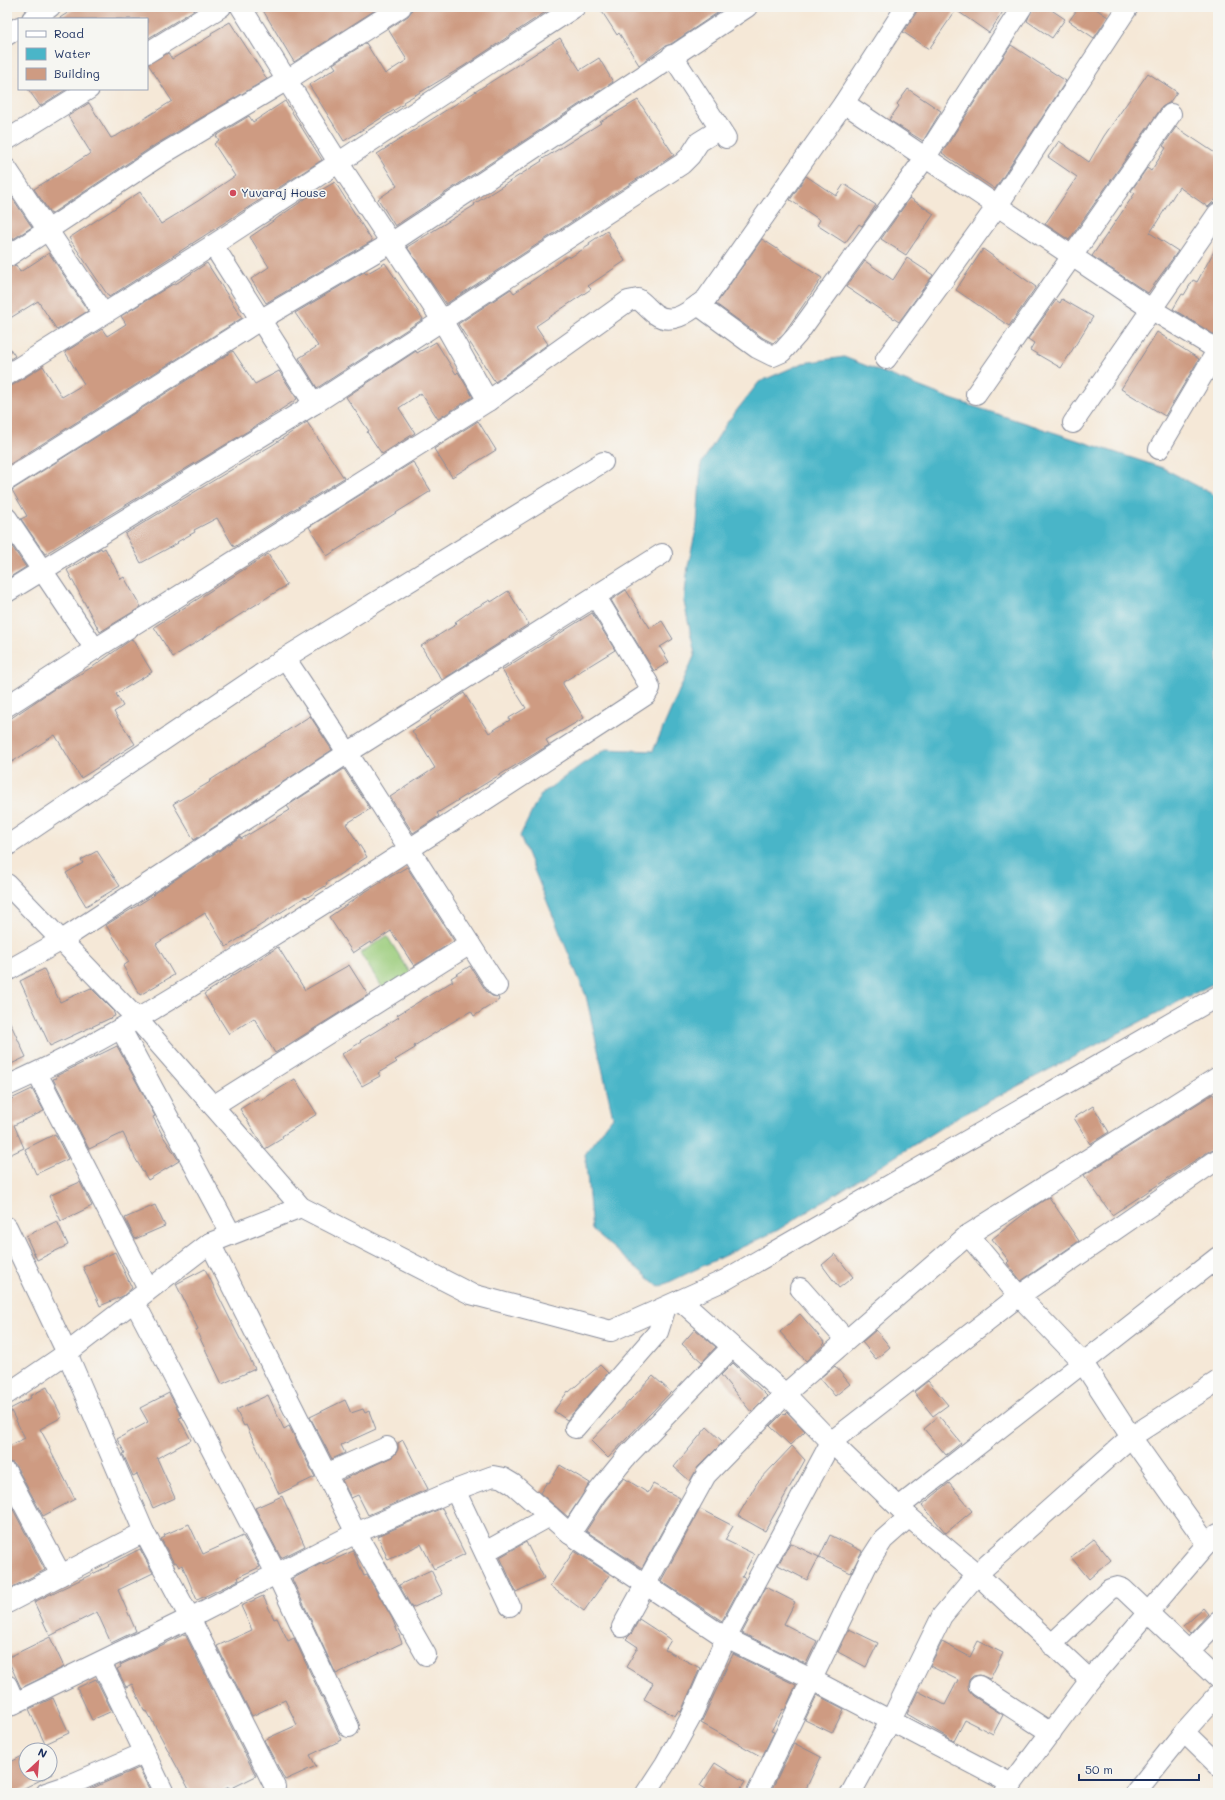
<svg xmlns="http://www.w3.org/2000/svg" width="1225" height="1800" font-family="Mali,sans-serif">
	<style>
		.green { fill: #9bcc7c; stroke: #5b7e6d }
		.water { fill: #4ab5c8; stroke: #327293 }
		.building { fill: #ce9b82 }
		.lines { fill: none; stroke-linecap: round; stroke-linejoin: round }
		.minor-casing { stroke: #888c9a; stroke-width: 22 }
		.minor { stroke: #fff; stroke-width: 20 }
		.poi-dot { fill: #d1495b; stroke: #f6f6f2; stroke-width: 1.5 }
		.labels { text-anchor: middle; stroke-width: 3.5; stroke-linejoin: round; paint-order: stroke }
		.poi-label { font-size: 12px; fill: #1b2f5e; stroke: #f6f6f2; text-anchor: start }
	</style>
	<rect width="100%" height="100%" fill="#f6f6f2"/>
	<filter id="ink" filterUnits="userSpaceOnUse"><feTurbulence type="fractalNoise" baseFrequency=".025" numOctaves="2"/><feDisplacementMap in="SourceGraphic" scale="8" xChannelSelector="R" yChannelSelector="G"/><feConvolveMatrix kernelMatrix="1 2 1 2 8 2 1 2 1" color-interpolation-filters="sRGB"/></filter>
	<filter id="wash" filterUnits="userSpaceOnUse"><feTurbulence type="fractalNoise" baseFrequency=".012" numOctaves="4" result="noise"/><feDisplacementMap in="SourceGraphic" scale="16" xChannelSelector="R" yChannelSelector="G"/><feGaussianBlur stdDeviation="0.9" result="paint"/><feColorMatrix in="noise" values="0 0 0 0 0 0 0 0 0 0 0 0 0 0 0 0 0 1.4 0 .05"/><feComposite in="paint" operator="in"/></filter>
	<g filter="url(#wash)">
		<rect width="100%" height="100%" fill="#f5e8d7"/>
		<path class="green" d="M387,936l24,38 -27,16 -24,-37z"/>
		<path class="water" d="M844,357l107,42 212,69 55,29v484l-263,138 -177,111 -119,57 -67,-57 -7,-77 28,-36 -27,-121 -66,-160 20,-41 41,-30 25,-16 47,2 42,-97 -11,-52 4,-36 9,-41 4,-61 25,-40 33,-42 44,-19z"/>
		<g id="blocks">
			<g class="building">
				<path d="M77,7h122l-52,32v-20h-89z"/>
				<path d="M261,7h119l-86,55z"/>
				<path d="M412,7h141l-89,59 -40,24 -21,12 1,2 -60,37 -35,-56 27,-17 -3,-4 33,-21 19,31 22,-14 -19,-31 20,-13 3,-4z"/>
				<path d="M599,7h127l-55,37 -6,2 -26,19 -20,-32 -2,2z"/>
				<path d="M917,7h91h-2l-17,26 -33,-23 -27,39 -26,-17 13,-19z"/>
				<path d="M1033,7h14l18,12 -13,19 -25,-17z"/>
				<path d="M1079,7h14l15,10 -14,21 -25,-17z"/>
				<path d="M230,22l37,57 -112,66 -104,69 -17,-25 57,-36 -23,-37 21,-13 22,35 7,-3 54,-34 -24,-37 20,-11 4,6 40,-24 -1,-2z"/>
				<path d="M560,38l20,32 19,-12 14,24 -218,144 -17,-27 19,-13 -20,-32z"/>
				<path d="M1011,45l55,36 -71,108 -53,-36z"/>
				<path d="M1148,73l29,19 -8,11 -7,4 -93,133 -24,-16 32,-47 -29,-20 11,-16 30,21 15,-26z"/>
				<path d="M28,89h39l-27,17z"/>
				<path d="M908,89l33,22 -18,30 -34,-21 10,-14 -2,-2z"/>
				<path d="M638,100l36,55 -228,149 -39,-57 68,-42 -1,-1 68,-43 -1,-1 60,-37 -1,-1z"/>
				<path d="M285,101l37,59 -213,137 -40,-59 71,-46 21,32 37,-23 37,-25 -21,-32 5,-4 -3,-4 33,-20 4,6z"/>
				<path d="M1176,127l42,28v42l-10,10 -29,-20 -29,46 28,18 -30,42 -56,-37 43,-63 -4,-2 16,-23 4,3 15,-23 -3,-2z"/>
				<path d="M806,176l30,20 8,-12 32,21 -14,21 -3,-2 -14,19 -28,-18 3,-5 -30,-20z"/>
				<path d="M335,182l37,59 -106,62 -15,-24 18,-12 -19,-30 62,-43 1,1z"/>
				<path d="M7,190l25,37 -25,16z"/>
				<path d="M910,198l24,16 -28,41 -25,-16z"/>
				<path d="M607,231l18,30 -37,25 3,3 -55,37 12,18 -53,38 -37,-58 53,-35 3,4 54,-37 1,2 21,-13 -1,-2z"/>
				<path d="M762,239l60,39 -38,55 -11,10 -10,-5 -47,-34z"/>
				<path d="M1218,244v93l-45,-28 9,-15 2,1 9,-15 4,2z"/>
				<path d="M983,249l53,38 -27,39 -53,-36z"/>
				<path d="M49,253l39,58 -31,19 -19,-29 -31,19v-52l9,-3 4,7z"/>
				<path d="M907,258l26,17 -34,47 -53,-35 19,-26 28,19z"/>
				<path d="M207,263l35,55 -235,148v-80l6,-1 30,-19 19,31 22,-13 -19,-32 37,-23 5,7 19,-12 -5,-8 52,-32 1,1z"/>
				<path d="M385,263l38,56 -106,69 -18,-30 19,-12 -23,-33 69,-41 2,2z"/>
				<path d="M1062,299l31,18 -32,51 -31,-18 4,-7 -6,-4 28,-39 4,3z"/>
				<path d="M1157,332l42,27 -34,57 -44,-27z"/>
				<path d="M436,342l20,32 2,-2 15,25 -35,22 -17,-26 -22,15 16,25 -33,21 -15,-22 2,-1 -23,-34 70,-46 1,2z"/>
				<path d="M7,344l8,12 -8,5z"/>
				<path d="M233,351l22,33 24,-13 18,28 -49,32 -203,123 -24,-35 6,-3 -15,-26z"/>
				<path d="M478,421l18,29 -44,27 -18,-28z"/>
				<path d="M307,422l37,56 -110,69 -17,-29 -23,12 1,2 -18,10 1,1 -37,20 -16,-29 149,-90z"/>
				<path d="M413,462l18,29 -104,65 -18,-29z"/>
				<path d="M7,539l19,28 -19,12z"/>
				<path d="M101,548l1,2 3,-2 16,31 3,-2 17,30 -41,25 -33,-62 19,-11 -1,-1z"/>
				<path d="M268,554l19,31 -114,72 -19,-30z"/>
				<path d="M626,590l24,38 12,-7 11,18 -13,8 9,15 -15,9 -43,-71z"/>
				<path d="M508,591l21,33 -87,56 -21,-34 36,-22 -2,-2 17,-12 18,-10 1,2z"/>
				<path d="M592,613l23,37 -52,32v2l21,34 -38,22 3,5 -112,68 2,3 -26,17 -23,-36 45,-29 -23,-37 19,-12 -1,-2 34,-24 25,40 21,-13 -1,-2 17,-10 -24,-38z"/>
				<path d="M132,639l20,33 -36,22 7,12 -9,6 21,32 -54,34 -26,-43 -48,30v-44l47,-32 40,-23z"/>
				<path d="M310,716l22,34 -138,90 -21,-36 37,-22 -1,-1z"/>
				<path d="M344,769l26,40 -24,15 21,33 -41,26 1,2 -21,13 -1,-1 -79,50 -21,-34 -49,31 18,31 -34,20 -17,-29 6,-4 -23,-37 48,-30 -1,-1 87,-57 1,2 49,-29 -3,-4z"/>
				<path d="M97,851l23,35 -34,20 -20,-33 17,-10 -2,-3z"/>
				<path d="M407,867l47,74 -40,25 -23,-35 -20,13 -1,-2 -17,11 -24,-36 34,-24z"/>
				<path d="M278,947l27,43 44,-25 19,30 -93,58 -21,-35 -25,16 -25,-40z"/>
				<path d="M470,966l17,26 5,4 6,1 1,3 -25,16 -3,-5 -17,10 -40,25 1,2 -20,12 2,2 -19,11 2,3 -18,10 -20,-32 19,-12 -1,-1 39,-24 -2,-2 56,-34 -2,-3z"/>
				<path d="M44,969l16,33 31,-14 22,22 2,6 -65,30 -30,-65z"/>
				<path d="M7,1016l19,41 -19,9z"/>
				<path d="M117,1046l38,70 -2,1 10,19 16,25 -31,19 -13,-22 -12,-25 -34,16 -36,-70 4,-1 -1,-2z"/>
				<path d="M295,1079l22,35 -35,22 1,2 -18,11 -25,-40 18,-11 2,3z"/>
				<path d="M32,1089l12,22 -30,14 10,23 -17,8v-55z"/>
				<path d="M1213,1094l5,10v44l-7,2 -99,65 -28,-40z"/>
				<path d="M1093,1106l16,26 -19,12 -16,-26z"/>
				<path d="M55,1134l13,25 -32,15 -11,-25z"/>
				<path d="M80,1182l12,24 -31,15 -12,-25z"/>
				<path d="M1049,1197l30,44 -58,40 -14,-18 2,-2 -17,-22 37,-29z"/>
				<path d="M155,1205l10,21 -30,13 -10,-21z"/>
				<path d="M57,1221l11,24 -31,15 -11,-24z"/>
				<path d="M115,1252l17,36 -9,8 -23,10 -17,-39z"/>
				<path d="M835,1254l18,23 -14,11 -17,-23z"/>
				<path d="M205,1269l50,100 -33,15 -26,-54 2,-1 -22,-45z"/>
				<path d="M800,1314l25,29 -19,18 -26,-29z"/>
				<path d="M695,1329l21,18 -14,15 -20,-18z"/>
				<path d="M876,1330l14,17 -14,12 -14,-17z"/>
				<path d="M733,1363l34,33 -16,16 -30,-37z"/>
				<path d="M600,1365l8,8 -41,47 -13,-9 14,-20 1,1z"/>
				<path d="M835,1366l15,18 -15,12 -15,-18z"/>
				<path d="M653,1376l18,16 -63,66 -17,-17z"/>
				<path d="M928,1381l20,24 -15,11 -19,-24z"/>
				<path d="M47,1387l15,30 -22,12 10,18 -1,1 26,51 -32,17 -26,-48 -4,-5 -6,-1v-15l18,-9 -15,-29 21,-11 -1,-2z"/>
				<path d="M169,1393l13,24 -3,1 12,22 -34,18 18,40 -22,10 -16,-34 -4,2 -10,-22 2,-1 -8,-14 31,-17 -8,-14z"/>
				<path d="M268,1395l16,34 5,-3 26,51 -36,17 -33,-69 -2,1 -8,-16z"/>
				<path d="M345,1400l6,13 12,-4 2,4 4,-2 7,18 -35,16 4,8 -13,6 -22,-42z"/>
				<path d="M787,1412l18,19 -15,14 -20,-19 13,-13 1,2z"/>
				<path d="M939,1416l22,27 -15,12 -22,-26z"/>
				<path d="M707,1427l16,15 -25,25 -8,14 -16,-14z"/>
				<path d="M403,1440l25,49 -60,26 -10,-20 -7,3 -9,-18 50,-23 4,-4 2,-4v-6z"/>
				<path d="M792,1446l13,14 -40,71 -27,-15 19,-33z"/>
				<path d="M560,1465l30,18 -22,34 -28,-24 7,-11 2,1z"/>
				<path d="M624,1478l24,15 5,-9 27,14 -38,70 -56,-37 19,-30z"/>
				<path d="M949,1483l23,28 -26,22 -24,-28z"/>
				<path d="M282,1496l23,50 -24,12 -26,-50z"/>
				<path d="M7,1498l38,72 -38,20z"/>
				<path d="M442,1508l23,46 -31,15 -13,-25 -33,16 -10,-24z"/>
				<path d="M700,1509l33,17 -8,14 29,14 -12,23 3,1 -23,43 -61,-40z"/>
				<path d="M189,1524l14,30 40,-18 17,31 -22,10 1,3 -42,20 -15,-35 -3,2 -3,-5 -2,1 -13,-24 4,-2 -1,-2z"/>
				<path d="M830,1535l32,16 -11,22 -32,-15z"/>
				<path d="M1094,1539l17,21 -22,19 -18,-22z"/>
				<path d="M526,1542l18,36 -28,14 -16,-35z"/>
				<path d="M790,1543l29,14 -12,23 -29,-15z"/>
				<path d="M140,1549l13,24 -35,17 18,41 -25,12 -14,-31 -47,24 -16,-34 75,-36 -1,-1z"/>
				<path d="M353,1551l11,25 3,-1 25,43 10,25 -66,31 -44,-95 30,-16 1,2z"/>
				<path d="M574,1551l36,23 -26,37 -34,-25z"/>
				<path d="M431,1570l12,24 -31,14 -13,-23z"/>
				<path d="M766,1587l29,15 -11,22 33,17 -11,23 -64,-31z"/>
				<path d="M263,1596l11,23 3,-1 11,23 6,-3 48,102 -32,15 6,11 -31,14 -21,-40 33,-15 -12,-25 -33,16 -35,-70 35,-16 -11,-24z"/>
				<path d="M1203,1608l5,6 -18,20 -7,-8z"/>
				<path d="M639,1619l32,21 -6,10 35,18 -19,44 -3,-1 -3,5 -31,-17 9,-16 -27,-16 12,-20 -12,-8 6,-6z"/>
				<path d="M849,1629l29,14 -12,24 -28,-15z"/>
				<path d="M185,1634l71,142 -26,13 -1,-2 -11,6h-27l-44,-82 -2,1 -13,-28 -6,3 -9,-18 4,-2 -1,-2z"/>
				<path d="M50,1637l14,30 -43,21 -14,-30z"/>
				<path d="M978,1641l25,12 -13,26 -10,-4 -7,1 -4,4 -1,5 1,6 4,5 30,19 -10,19 -28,-14 -11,21 -47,-27 11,-23 27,14 13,-25 -28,-14 12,-24 28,15z"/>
				<path d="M733,1654l63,31 -11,25 -2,-1 -12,22 3,1 -12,25 -61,-34z"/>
				<path d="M96,1679l16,32 -20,9 -15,-32z"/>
				<path d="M817,1695l27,14 -12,24 -27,-13z"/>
				<path d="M53,1698l16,35 -24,11 -16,-35z"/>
				<path d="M794,1743l27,14 -17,36h-29l-4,-2z"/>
				<path d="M26,1754v20h27l-39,19h-7v-29z"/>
				<path d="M715,1763l30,19 -7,11h-27l-11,-7z"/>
				<path d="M139,1768l12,25h-69l22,-10z"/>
			</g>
		</g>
	</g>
	<g filter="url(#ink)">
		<use href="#blocks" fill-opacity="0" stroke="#888c9a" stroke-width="1"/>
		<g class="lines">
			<defs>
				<g id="minor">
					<path d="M241,7l97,155 104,158 46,81"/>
					<path d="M32,19l18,-12"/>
					<path d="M7,35l12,-8"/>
					<path d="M147,53l74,-46"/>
					<path d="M672,55l54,83"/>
					<path d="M844,103l307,206 67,41"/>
					<path d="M7,140l82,-51"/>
					<path d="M7,169l96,144"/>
					<path d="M213,245l101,159"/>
					<path d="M7,257l154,-102 126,-75 114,-73"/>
					<path d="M698,305l59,43 16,8 9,-4 15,-17 128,-177 97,-151"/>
					<path d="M886,359l112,-154 130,-198"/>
					<path d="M7,375l206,-130 362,-238"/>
					<path d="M976,394l195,-280"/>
					<path d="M1073,423l145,-210"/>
					<path d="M1159,449l59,-100"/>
					<path d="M7,480l253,-160 131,-77 356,-236"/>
					<path d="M7,518l88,131"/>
					<path d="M7,592l307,-188 368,-240 8,-8 9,-14 21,-13"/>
					<path d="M285,658c73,108 141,219 212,328"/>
					<path d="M7,706l88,-57 393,-248 140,-100 10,-2c7,5 11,11 17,15 18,13 36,-4 51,-15l138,-196 62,-96"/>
					<path d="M7,846l278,-188 318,-196"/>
					<path d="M7,884l131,136 163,187 170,87 140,37 114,-51 493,-284"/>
					<path d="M7,971l55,-31 287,-188 313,-198"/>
					<path d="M121,1029l110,205"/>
					<path d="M37,1073l111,216"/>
					<path d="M7,1086c93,-41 176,-94 262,-148 127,-79 252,-161 377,-243l4,-7 -2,-5 -52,-86"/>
					<path d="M213,1106l257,-162"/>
					<path d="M7,1227l60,126 77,179 46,86 85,169"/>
					<path d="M968,1235l51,61 64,67 48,74 76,107"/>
					<path d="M210,1243l146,290 70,122"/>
					<path d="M800,1288l46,52"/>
					<path d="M680,1300l105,94 46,48 78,75 68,57 113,106"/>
					<path d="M134,1301l143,274 72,152"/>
					<path d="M7,1394l60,-41 143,-110 91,-36"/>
					<path d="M575,1428l83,-96 8,-25"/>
					<path d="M7,1473l54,102"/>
					<path d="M326,1474l61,-27"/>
					<path d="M455,1490l55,116"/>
					<path d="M899,1507l319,-250"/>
					<path d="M570,1534l26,-40 32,-39 104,-108"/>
					<path d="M485,1552l65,-36"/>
					<path d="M7,1603l137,-71"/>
					<path d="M622,1627l84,-152 79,-81 183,-159 250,-158"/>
					<path d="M1051,1645l59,-56 7,-2 6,2 95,90"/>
					<path d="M1189,1651l29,-30"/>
					<path d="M101,1662l63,131"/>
					<path d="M7,1685l8,18"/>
					<path d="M979,1686l72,47"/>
					<path d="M1218,1694l-34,38 34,33"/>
					<path d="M7,1707l183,-89 166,-85 99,-43 38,-14 10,2 10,6 57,50 156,104 85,41 201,105"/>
					<path d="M46,1793l21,-7"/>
					<path d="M70,1793l-3,-7 77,-33"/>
					<path d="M646,1793l19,-29 26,-47 35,-79 105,-196 188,-146 199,-137"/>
					<path d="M757,1793l110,-228 16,-25 26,-23"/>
					<path d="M851,1793l40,-73 51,-104 35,-42 154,-137 87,-56"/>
					<path d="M1005,1793l85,-113 117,-136 11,-10"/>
					<path d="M1135,1793l49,-61"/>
				</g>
			</defs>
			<use href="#minor" class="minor-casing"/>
			<use href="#minor" class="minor"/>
		</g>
	</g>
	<circle class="poi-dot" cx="233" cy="193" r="4"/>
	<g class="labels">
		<g class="poi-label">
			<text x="241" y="197">Yuvaraj House</text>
		</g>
	</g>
	<rect width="1225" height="1800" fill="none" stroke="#f6f6f2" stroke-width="24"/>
	<rect x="18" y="18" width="130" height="72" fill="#f6f6f2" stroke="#9ea6b7"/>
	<rect x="26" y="31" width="20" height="6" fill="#ffffff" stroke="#9ea6b7"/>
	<text x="54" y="38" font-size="12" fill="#1b2f5e">Road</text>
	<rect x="26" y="48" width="20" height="12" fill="#4ab5c8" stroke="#9ea6b7"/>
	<text x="54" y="58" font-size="12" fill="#1b2f5e">Water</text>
	<rect x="26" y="68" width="20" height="12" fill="#ce9b82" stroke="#9ea6b7"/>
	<text x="54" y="78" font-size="12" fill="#1b2f5e">Building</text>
	<g transform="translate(38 1762) rotate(26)"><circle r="19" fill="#f6f6f2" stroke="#9ea6b7"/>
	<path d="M0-3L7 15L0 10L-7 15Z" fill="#d1495b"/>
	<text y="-6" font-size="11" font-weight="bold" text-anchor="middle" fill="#1b2f5e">N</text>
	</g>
	<path d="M1079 1774v6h120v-6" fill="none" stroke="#1b2f5e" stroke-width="2"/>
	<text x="1085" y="1774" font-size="12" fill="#1b2f5e" stroke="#f6f6f2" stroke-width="3" paint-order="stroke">50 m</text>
</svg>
